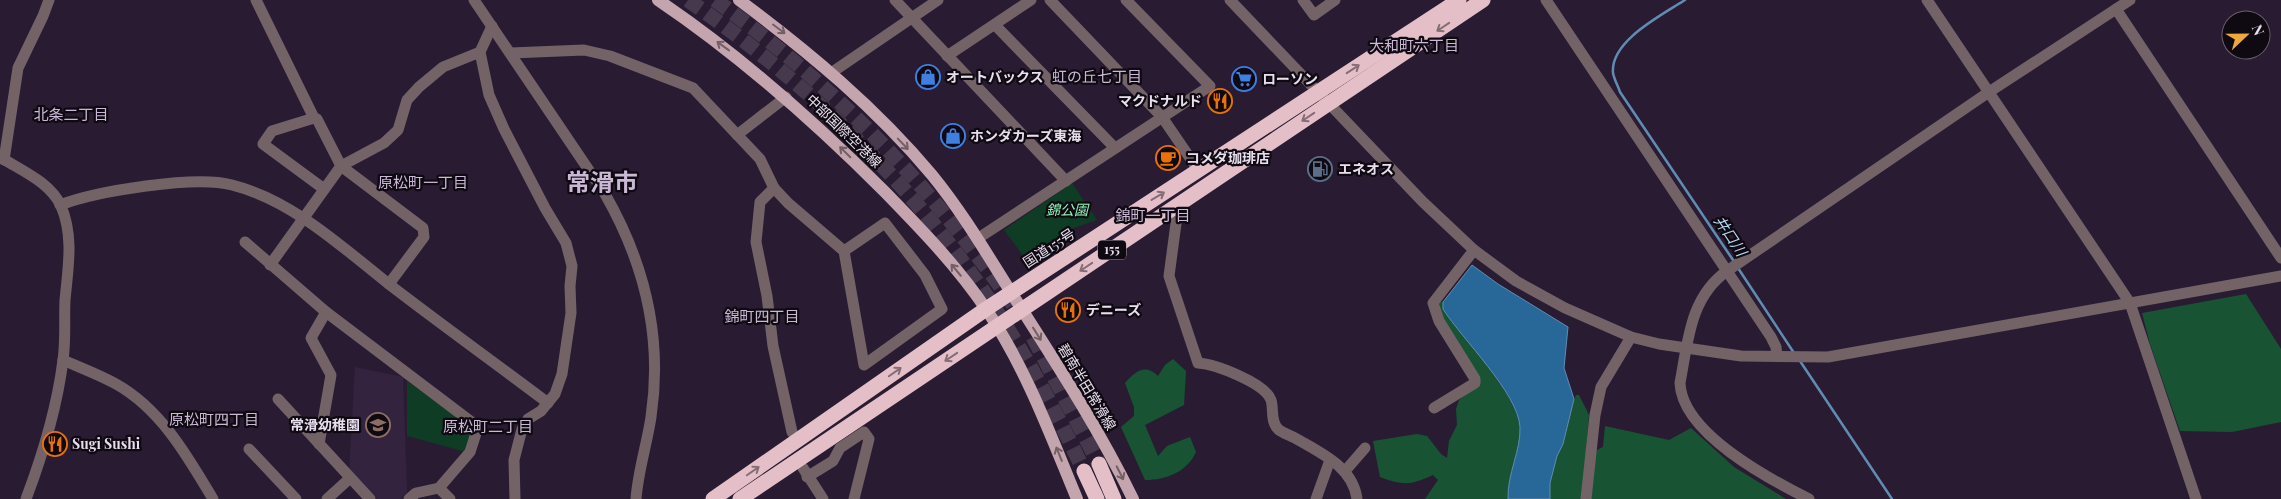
<svg xmlns="http://www.w3.org/2000/svg" width="2281" height="499" font-family="'Playfair Display','Noto Sans JP',serif">
	<style>
		.built { fill: #34233f }
		.green { fill: #0e3c24 }
		.forest { fill: #185434 }
		.water { fill: #276899; stroke: #618cb2 }
		.lines { fill: none; stroke-linecap: round; stroke-linejoin: round }
		.stream { stroke: #618cb2; stroke-width: 2.5 }
		.highway-tunnel { stroke: #46394e; stroke-width: 15; stroke-dasharray: 15 8; stroke-linecap: butt }
		.minor { stroke: #736367; stroke-width: 11 }
		.major { stroke: #c5a5ad; stroke-width: 12 }
		.highway { stroke: #e5bfc8; stroke-width: 15 }
		.oneway { stroke: #856d76 }
		.oneway2 { stroke: #735f67 }
		.labels { text-anchor: middle; stroke-width: 4.5; stroke-linejoin: round; paint-order: stroke }
		.shield { fill: #0f0912; stroke: #a79fac; stroke-width: 1 }
		.shield-label { font-size: 12px; font-weight: bold; fill: #e8dfee }
		.poi-label { font-size: 14px; font-weight: bold; fill: #e8dfee; stroke: #0f0912; text-anchor: start }
		.street-label { font-size: 14px; fill: #e8dfee; stroke: #0f0912 }
		.park-label { font-size: 14px; font-style: italic; fill: #8df5b6; stroke: #0f0912 }
		.neighbourhood-label { font-size: 15px; fill: #cab8d6; stroke: #0f0912 }
		.water-label { font-size: 15px; font-style: italic; fill: #b6d6f3; stroke: #0f0912 }
		.town-label { font-size: 24px; font-weight: bold; fill: #cab8d6; stroke: #0f0912 }
	</style>
	<rect width="100%" height="100%" fill="#291c32"/>
	<path class="built" d="M355,367l48,10 4,115 -7,7h-23l-28,-26z"/>
	<g class="green">
		<path d="M1072,183l25,37 -26,9 -44,32 -23,-31z"/>
		<path d="M407,381l67,48 -8,23 -59,-16z"/>
	</g>
	<g class="forest">
		<path d="M2246,294l35,55v73l-49,10 -52,-1 -30,-87 -8,-31z"/>
		<path d="M1439,302h4l2,10c20,26 73,85 75,115 1,24 -13,47 -12,72h-83l13,-19 -5,-5c-22,10 -29,11 -53,2l-7,-36 44,-7 10,2 14,18 6,4 2,-17 8,-16 -1,-16 3,-9 21,-17 -39,-66z"/>
		<path d="M1173,359l13,12 -2,34 -39,20 13,31 9,-10 23,-9 6,15c-9,20 -30,28 -51,28l-24,-53 13,-11v-9l-9,-24c10,-11 20,-20 33,-7l7,-11z"/>
		<path d="M1576,395h3l10,20 -7,84h-32v-16l7,-27 6,-12 6,-30z"/>
		<path d="M1605,426l64,14 22,-12 43,39 52,32h-196l5,-48 8,-4z"/>
	</g>
	<path class="water" d="M1472,265l26,19 70,43 -4,41 10,31 -11,45 -6,12 -7,27v16h-42c-1,-25 13,-48 12,-72 -2,-34 -58,-88 -77,-118v-7z"/>
	<g class="lines">
		<g class="stream">
			<path d="M1685,0c-23,15 -75,41 -72,73 1,6 5,13 7,19l115,171"/>
			<path d="M1738,268l56,85"/>
			<path d="M1800,361l92,138"/>
		</g>
		<g class="highway-tunnel">
			<path d="M688,0c120,83 230,188 309,312 33,51 61,104 87,159"/>
			<path d="M715,0c95,68 180,149 251,241 16,21 33,42 47,64"/>
			<path d="M1033,337l66,127"/>
		</g>
		<g class="minor">
			<path d="M256,0l58,118"/>
			<path d="M474,0l131,194c39,68 58,143 46,223 -4,27 -13,54 -15,82"/>
			<path d="M895,0l171,181"/>
			<path d="M1050,0l112,117 37,54"/>
			<path d="M1230,0l193,202 51,48 42,31 49,27 66,29 28,7 82,12 87,1 453,-81"/>
			<path d="M1303,0l11,15 21,-15"/>
			<path d="M1546,0l225,337 5,10 1,9"/>
			<path d="M1927,0l203,303 66,196"/>
			<path d="M2116,9l165,249"/>
			<path d="M995,25l120,123"/>
			<path d="M492,26l-12,26 9,43 15,34 41,79 21,35 6,23 -2,20 1,27 -9,61 -7,20 -14,17 -13,8 -6,10 -8,31 1,39"/>
			<path d="M511,53l73,-3 26,6 83,32 67,71 14,29 14,15 56,48 20,114 78,-56 -17,-34 -40,-52 -41,28"/>
			<path d="M947,56l84,-56"/>
			<path d="M831,73l107,-73"/>
			<path d="M737,135l49,-38"/>
			<path d="M0,157c22,14 50,25 61,49 13,30 7,62 4,94 -1,20 1,40 -2,60 -6,48 -20,94 -37,139"/>
			<path d="M4,160l14,-92 25,-52 6,-16"/>
			<path d="M774,188l-14,14 -4,40 11,54 6,50 19,86"/>
			<path d="M324,189l-61,-45 9,-13 42,-13 3,1 24,47 82,62 1,9 -35,47"/>
			<path d="M60,205c37,-14 135,-30 172,-20 60,15 110,62 158,100 52,40 105,78 158,118"/>
			<path d="M1176,207l1,9 -8,60 29,87c17,1 67,20 73,37 3,9 -1,21 7,29 4,4 12,6 17,9 26,15 58,29 62,61"/>
			<path d="M977,239l233,-153 -84,-86"/>
			<path d="M245,242l81,70 152,115 -8,25 -31,36 -23,5 -7,6"/>
			<path d="M270,265l71,-99 43,-23 14,-13 9,-30 12,-13 24,-20 37,-15"/>
			<path d="M63,360c18,8 37,15 53,24 45,25 72,73 97,115"/>
			<path d="M278,399l92,100"/>
			<path d="M1434,408l41,-25v-4l-36,-58 -6,-18 41,-53"/>
			<path d="M319,444l12,-69 -20,-37 15,-26"/>
			<path d="M249,449l47,50"/>
			<path d="M803,468l20,31"/>
			<path d="M1345,471l20,-23"/>
			<path d="M807,477l26,-16 7,-13 24,-16 5,7 -15,60"/>
			<path d="M439,488l11,11"/>
			<path d="M327,499l22,-20"/>
			<path d="M1316,499l14,-39"/>
			<path d="M1586,499l9,-84 6,-28 30,-50"/>
			<path d="M1809,499c-40,-20 -127,-66 -129,-116 8,-42 10,-86 47,-112l262,-179 141,-92"/>
		</g>
		<g class="major">
			<path d="M658,0c83,56 156,121 227,192 36,37 72,74 101,117 40,59 64,125 91,190"/>
			<path d="M739,0c70,52 137,108 193,175 31,38 56,81 82,122 42,66 85,132 119,202"/>
		</g>
		<g class="highway">
			<path d="M1099,464l15,35"/>
			<path d="M1084,471l13,28"/>
			<path d="M713,499l273,-190 473,-309"/>
			<path d="M740,499l743,-499"/>
		</g>
	</g>
	<defs><path id="oneway-shaft" d="M-6 0H5M1.5-3L5.5 0L1.5 3" fill="none" stroke-width="1.6" stroke-linecap="round" stroke-linejoin="round" transform="scale(1.25)"/></defs>
	<g class="oneway">
		<use href="#oneway-shaft" transform="translate(1443 27) rotate(146)"/>
		<use href="#oneway-shaft" transform="translate(1353 69) rotate(-33)"/>
		<use href="#oneway-shaft" transform="translate(1308 117) rotate(146)"/>
		<use href="#oneway-shaft" transform="translate(1158 196) rotate(-31)"/>
		<use href="#oneway-shaft" transform="translate(1086 267) rotate(146)"/>
		<use href="#oneway-shaft" transform="translate(951 357) rotate(146)"/>
		<use href="#oneway-shaft" transform="translate(895 372) rotate(-35)"/>
		<use href="#oneway-shaft" transform="translate(753 471) rotate(-35)"/>
	</g>
	<g class="oneway2">
		<use href="#oneway-shaft" transform="translate(779 29) rotate(37)"/>
		<use href="#oneway-shaft" transform="translate(723 46) rotate(-144)"/>
		<use href="#oneway-shaft" transform="translate(903 144) rotate(46)"/>
		<use href="#oneway-shaft" transform="translate(845 152) rotate(-135)"/>
		<use href="#oneway-shaft" transform="translate(956 270) rotate(-130)"/>
		<use href="#oneway-shaft" transform="translate(1037 334) rotate(58)"/>
		<use href="#oneway-shaft" transform="translate(1059 454) rotate(-112)"/>
		<use href="#oneway-shaft" transform="translate(1120 473) rotate(63)"/>
	</g>
	<defs>
		<symbol id="shop-ring" viewBox="-11 -11 22 22"><circle r="9.5" fill="#0f0912" stroke="#3f7fe0" stroke-width="1.5"/><path d="M-5-2.5h2.3a2.7 3.5 0 0 1 5.4 0H5L5.5 6h-11ZM-1.5-2.5h3a1.5 2.3 0 0 0-3 0Z" fill="#3f7fe0"/></symbol>
		<symbol id="supermarket-ring" viewBox="-11 -11 22 22"><circle r="9.5" fill="#0f0912" stroke="#3f7fe0" stroke-width="1.5"/><path d="M-6-5.5h2.5l.6 2H6L4.5 2H-2.5L-4.4-4H-6ZM-1.5 3.2a1.3 1.3 0 1 0 .1 0ZM3 3.2a1.3 1.3 0 1 0 .1 0Z" fill="#3f7fe0"/></symbol>
		<symbol id="restaurant-ring" viewBox="-11 -11 22 22"><circle r="9.5" fill="#0f0912" stroke="#e8710a" stroke-width="1.5"/><path d="M-5-6h1v4h1v-4h1v4h1v-4h1v5L-1.5 .5V6h-2V.5L-5-1ZM5-6V6H3V1.5H1.5Q1.5-4 5-6Z" fill="#e8710a"/></symbol>
		<symbol id="cafe-ring" viewBox="-11 -11 22 22"><circle r="9.5" fill="#0f0912" stroke="#e8710a" stroke-width="1.5"/><path d="M-5.5-4.5H6V0H3Q3 3.5 0 3.5H-2.5Q-5.5 3.5-5.5 0ZM3-3.2v2h1.7v-2ZM-6 4.5H4V6H-6Z" fill="#e8710a"/></symbol>
		<symbol id="fuel-ring" viewBox="-11 -11 22 22"><circle r="9.5" fill="#0f0912" stroke="#5c6f8a" stroke-width="1.5"/><path d="M-5.5-6h7V0h2V4h1.3V-2.5L3-4.5l.8-.8L6-3V5H2.5V1h-1V6h-7ZM-4.2-4.7v3.2H.2V-4.7Z" fill="#5c6f8a"/></symbol>
		<symbol id="school-ring" viewBox="-11 -11 22 22"><circle r="9.5" fill="#0f0912" stroke="#8d6e63" stroke-width="1.5"/><path d="M0-5L7-2L0 1L-7-2ZM-4 1L0 2.5L4 1V4Q0 6-4 4Z" fill="#8d6e63"/></symbol>
	</defs>
	<g fill-rule="evenodd">
		<use href="#shop-ring" x="914" y="63" width="28" height="28"/>
		<use href="#supermarket-ring" x="1230" y="65" width="28" height="28"/>
		<use href="#restaurant-ring" x="1206" y="87" width="28" height="28"/>
		<use href="#shop-ring" x="939" y="122" width="28" height="28"/>
		<use href="#cafe-ring" x="1154" y="144" width="28" height="28"/>
		<use href="#fuel-ring" x="1306" y="155" width="28" height="28"/>
		<use href="#restaurant-ring" x="1054" y="296" width="28" height="28"/>
		<use href="#school-ring" x="364" y="411" width="28" height="28"/>
		<use href="#restaurant-ring" x="41" y="430" width="28" height="28"/>
	</g>
	<g class="labels">
		<rect class="shield" x="1098" y="240.5" width="28" height="19" rx="4"/>
		<g class="shield-label">
			<text x="1112" y="254">155</text>
		</g>
		<g class="poi-label">
			<text x="946" y="82">オートバックス</text>
			<text x="1262" y="84">ローソン</text>
			<text x="1202" y="106" text-anchor="end">マクドナルド</text>
			<text x="970" y="141">ホンダカーズ東海</text>
			<text x="1186" y="163">コメダ珈琲店</text>
			<text x="1338" y="174">エネオス</text>
			<text x="1086" y="315">デニーズ</text>
			<text x="360" y="430" text-anchor="end">常滑幼稚園</text>
			<text x="72" y="449">Sugi Sushi</text>
		</g>
		<g class="street-label">
			<text transform="translate(844 131) rotate(44)" y="5">中部国際空港線</text>
			<text transform="translate(1049 248) rotate(-33)" y="5">国道155号</text>
			<text transform="translate(1087 387) rotate(59)" y="5">碧南半田常滑線</text>
		</g>
		<g class="park-label">
			<text x="1067" y="215">錦公園</text>
		</g>
		<g class="neighbourhood-label">
			<text x="1414" y="51">大和町六丁目</text>
			<text x="1097" y="82">虹の丘七丁目</text>
			<text x="71" y="120">北条二丁目</text>
			<text x="423" y="188">原松町一丁目</text>
			<text x="1153" y="221">錦町一丁目</text>
			<text x="762" y="322">錦町四丁目</text>
			<text x="214" y="425">原松町四丁目</text>
			<text x="488" y="432">原松町二丁目</text>
		</g>
		<g class="water-label">
			<text transform="translate(1730 236) rotate(56)" y="5">井口川</text>
		</g>
		<g class="town-label">
			<text x="602" y="191">常滑市</text>
		</g>
	</g>
	<g transform="translate(2246 35) rotate(68)"><circle r="24" fill="#0f0912" stroke="#665f6a"/>
	<path d="M0-4L9 19L0 12L-9 19Z" fill="#eea83c"/>
	<text y="-8" font-size="14" font-weight="bold" text-anchor="middle" fill="#e8dfee">N</text>
	</g>
</svg>
